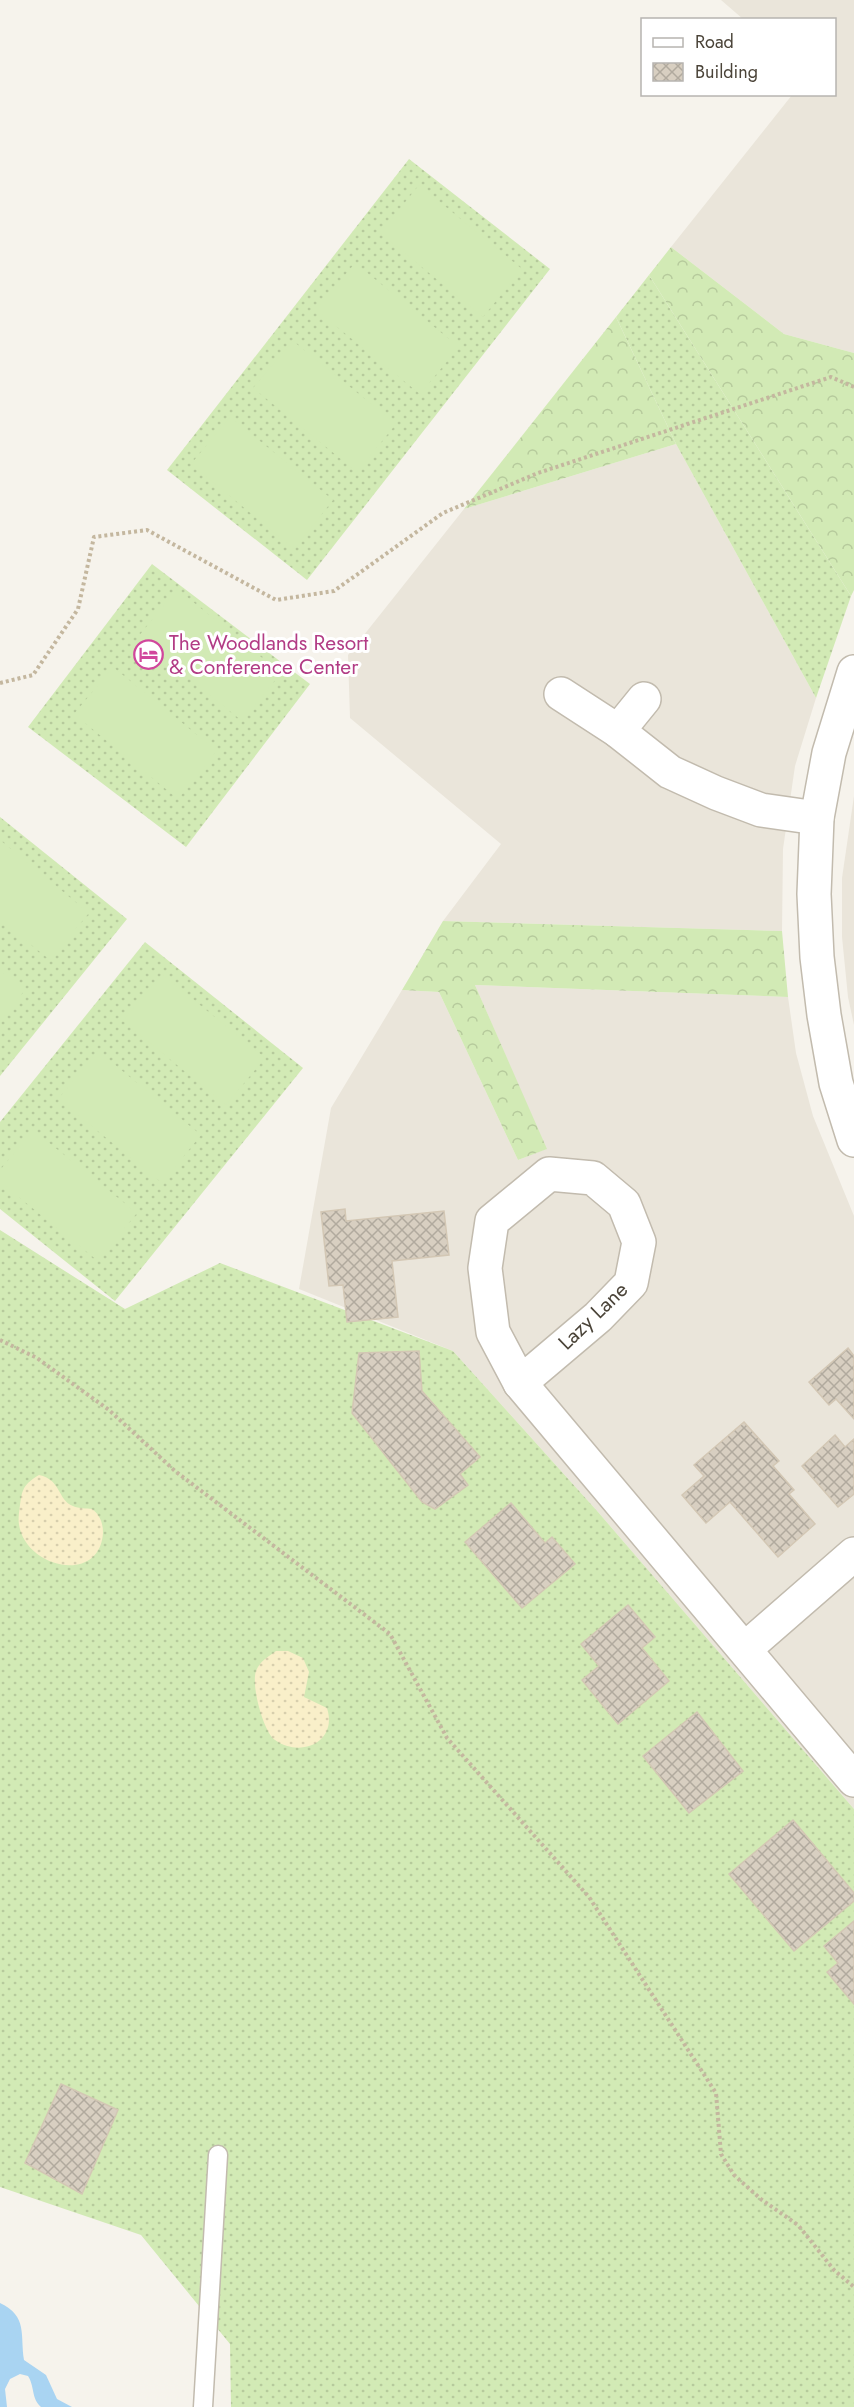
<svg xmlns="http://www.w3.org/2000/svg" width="854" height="2407" font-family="Jost,sans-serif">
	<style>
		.residential { fill: #eae5da }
		.grass { fill: url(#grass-dots) }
		.forest { fill: url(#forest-crowns) }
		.sand { fill: url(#sand-dots) }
		.garden { fill: #d2eab5 }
		.water { fill: #a9d4f2 }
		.building { fill: url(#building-cross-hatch); stroke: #d3c7b4; stroke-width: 1.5 }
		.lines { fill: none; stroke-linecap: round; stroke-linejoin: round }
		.service-casing { stroke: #c2bbae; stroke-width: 21 }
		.minor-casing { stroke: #c2bbae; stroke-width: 36 }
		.tertiary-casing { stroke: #c2bbae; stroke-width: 36 }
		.path { stroke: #c4b79f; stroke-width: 4; stroke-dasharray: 3 3; stroke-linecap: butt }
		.service { stroke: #fff; stroke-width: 18 }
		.minor { stroke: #fff; stroke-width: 33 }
		.tertiary { stroke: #fff; stroke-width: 33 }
		.labels { text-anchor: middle; stroke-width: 6; stroke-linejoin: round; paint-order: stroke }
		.hotel-label { font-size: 21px; fill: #b23c85; stroke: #fff; text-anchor: start }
		.street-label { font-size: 21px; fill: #4b4439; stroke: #fff }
	</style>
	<defs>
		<pattern id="grass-dots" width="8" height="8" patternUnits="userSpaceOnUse" patternTransform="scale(1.5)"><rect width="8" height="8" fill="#d2eab5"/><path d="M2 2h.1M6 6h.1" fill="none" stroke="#b6ca9c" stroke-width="1.8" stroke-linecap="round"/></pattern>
		<pattern id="forest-crowns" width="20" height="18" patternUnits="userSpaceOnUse" patternTransform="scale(1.5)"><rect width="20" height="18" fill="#d2eab5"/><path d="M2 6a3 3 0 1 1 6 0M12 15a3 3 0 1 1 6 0" fill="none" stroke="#b6ca9c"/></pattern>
		<pattern id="sand-dots" width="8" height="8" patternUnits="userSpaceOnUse" patternTransform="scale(1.5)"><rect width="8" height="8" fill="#f9efc9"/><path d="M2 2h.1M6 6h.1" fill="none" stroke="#d7cead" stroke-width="1.8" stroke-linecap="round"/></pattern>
		<pattern id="building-cross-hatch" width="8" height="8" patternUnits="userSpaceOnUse" patternTransform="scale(1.5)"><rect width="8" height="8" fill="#d8cfc1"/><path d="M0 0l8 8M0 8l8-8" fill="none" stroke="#b1aa9e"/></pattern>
	</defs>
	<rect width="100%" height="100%" fill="#f6f3ec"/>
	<g class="residential">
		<path d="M721,0h133v353l-70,-19 -113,-87 121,-152 42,-1v-74l-91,-1z"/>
		<path d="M676,444l140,254 -21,68 -12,83 -1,82 -339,-10 58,-77 -151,-126 -2,-63 116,-146z"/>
		<path d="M854,796v229l-6,-28 -6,-60v-59z"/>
		<path d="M475,985l313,12 8,56 17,63 41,100v593l-256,-297 -145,-161 -154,-62 32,-181 71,-118 37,2 79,168 28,-11z"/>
	</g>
	<g class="grass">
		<path d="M409,159l141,110 -243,311 -140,-110z"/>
		<path d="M649,275l202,321 -35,102 -140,-254 -60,-127z"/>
		<path d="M152,564l158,120 -124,163 -158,-120z"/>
		<path d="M0,817l127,102 -127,157z"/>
		<path d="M145,942l158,126 -188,233 -115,-92v-87z"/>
		<path d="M0,1230l125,79 95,-46 233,88 145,161 256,297v598h-623l-1,-63 -89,-109 -141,-48z"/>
	</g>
	<g class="forest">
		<path d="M671,247l113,87 70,19v237l-3,6 -202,-321z"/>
		<path d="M616,317l60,127 -212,65z"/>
		<path d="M443,921l339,10 6,66 -313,-12 72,164 -29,11 -79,-168 -37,-2z"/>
	</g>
	<g class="sand">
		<path d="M39,1475c23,5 18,25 34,31 6,3 13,2 19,3 8,6 11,14 11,24 -4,57 -91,31 -84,-20 3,-20 1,-27 20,-38z"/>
		<path d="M276,1651h12l15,7 6,14 -5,25 23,11c11,35 -27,50 -52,32 -12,-9 -24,-55 -19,-69 4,-10 12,-14 20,-20z"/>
	</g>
	<g class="garden">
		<path d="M419,185l103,84 -39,48 -103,-84z"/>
		<path d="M355,263l104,84 -39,47 -104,-84z"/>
		<path d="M293,341l103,83 -39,48 -104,-84z"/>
		<path d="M230,417l103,83 -39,49 -103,-85z"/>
		<path d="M177,589l104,84 -39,48 -104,-84z"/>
		<path d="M113,667l104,84 -39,48 -104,-85z"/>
		<path d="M0,840l89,73 -39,47 -50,-40z"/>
		<path d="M0,970l25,20 -25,31z"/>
		<path d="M162,974l103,84 -39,47 -103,-84z"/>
		<path d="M98,1051l103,84 -39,48 -104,-84z"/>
		<path d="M33,1130l104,83 -39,48 -98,-79v-12z"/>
	</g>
	<path class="water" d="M0,2303c28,13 20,32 24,57l22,15 11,24 15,8h-31c-10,-9 -6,-20 -13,-31l-8,-2 -10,5 -5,10 2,18h-7z"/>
	<g class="building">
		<path d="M345,1209l1,12 98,-10 5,44 -57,6 6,56 -51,5 -4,-37 -14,1 -8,-74z"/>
		<path d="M848,1348l6,8v63l-18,-20 -7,6 -20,-23z"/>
		<path d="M419,1351l3,40 58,66 -20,17 8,11 -33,24 -13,-7 -70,-89 7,-60z"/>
		<path d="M744,1422l35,39 -6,5 21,24 -5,4 26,30 -37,33 -48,-55 -24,21 -24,-28 22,-19 -10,-11z"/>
		<path d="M835,1435l10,12 9,-8v55l-16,13 -36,-41z"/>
		<path d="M511,1503l34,40 7,-6 23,27 -53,44 -57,-66z"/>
		<path d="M628,1605l27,32 -13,11 27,33 -51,43 -36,-44 17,-14 -18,-22z"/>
		<path d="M697,1712l46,59 -54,42 -46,-57z"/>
		<path d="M793,1820l61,73v8l-60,50 -65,-77z"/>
		<path d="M854,1921v83l-27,-32 11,-9 -14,-17z"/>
		<path d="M61,2084l57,26 -36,84 -57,-31z"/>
	</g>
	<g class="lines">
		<defs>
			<path id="service" d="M203,2407l15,-252"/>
			<g id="minor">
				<path d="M561,694l57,37 52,41 46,21 45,17 56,8"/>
				<path d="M618,731l26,-32"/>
				<path d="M549,1174l44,4 31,26 15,38 -8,41 -33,34 -78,66 -27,-51 -8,-64 7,-47z"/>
				<path d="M520,1383l334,397"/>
				<path d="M745,1649l109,-95"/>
			</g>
			<path id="tertiary" d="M854,672l-25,81 -12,65 -3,76 3,63 7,58 12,68 18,57"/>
		</defs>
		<use href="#service" class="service-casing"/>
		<use href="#minor" class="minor-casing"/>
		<use href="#tertiary" class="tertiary-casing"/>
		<g class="path">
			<path d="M0,683l33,-8 45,-66 16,-72 53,-7 129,70 58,-9 109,-78 95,-40 293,-96 23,10"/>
			<path d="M0,1340l37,18 72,52 66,61 215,163 57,104 142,159 127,196 5,61 13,21 28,25 36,25 36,45 20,17"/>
		</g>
		<use href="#service" class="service"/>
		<use href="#minor" class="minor"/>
		<use href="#tertiary" class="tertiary"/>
	</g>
	<defs>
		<symbol id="hotel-ring" viewBox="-11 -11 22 22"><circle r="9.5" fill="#fff" stroke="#d1479c" stroke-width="1.5"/><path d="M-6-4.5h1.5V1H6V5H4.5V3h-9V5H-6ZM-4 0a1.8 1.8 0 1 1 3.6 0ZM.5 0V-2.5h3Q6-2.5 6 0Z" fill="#d1479c"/></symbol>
	</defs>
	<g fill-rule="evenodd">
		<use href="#hotel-ring" x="132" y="638" width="33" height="33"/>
	</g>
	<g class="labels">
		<g class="hotel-label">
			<text x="169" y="650">The Woodlands Resort<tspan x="169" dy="24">&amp; Conference Center</tspan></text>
		</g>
		<g class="street-label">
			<text transform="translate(593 1316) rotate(-44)" y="7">Lazy Lane</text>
		</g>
	</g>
	<rect x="641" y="18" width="195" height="78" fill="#ffffff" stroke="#b7b4b0" stroke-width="1.5"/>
	<rect x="653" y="38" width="30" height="9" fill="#ffffff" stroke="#b7b4b0" stroke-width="1.5"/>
	<text x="695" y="48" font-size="18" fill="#4b4439">Road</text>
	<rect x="653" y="63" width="30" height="18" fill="url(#building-cross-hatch)" stroke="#b7b4b0" stroke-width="1.5"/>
	<text x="695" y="78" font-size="18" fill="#4b4439">Building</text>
</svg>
